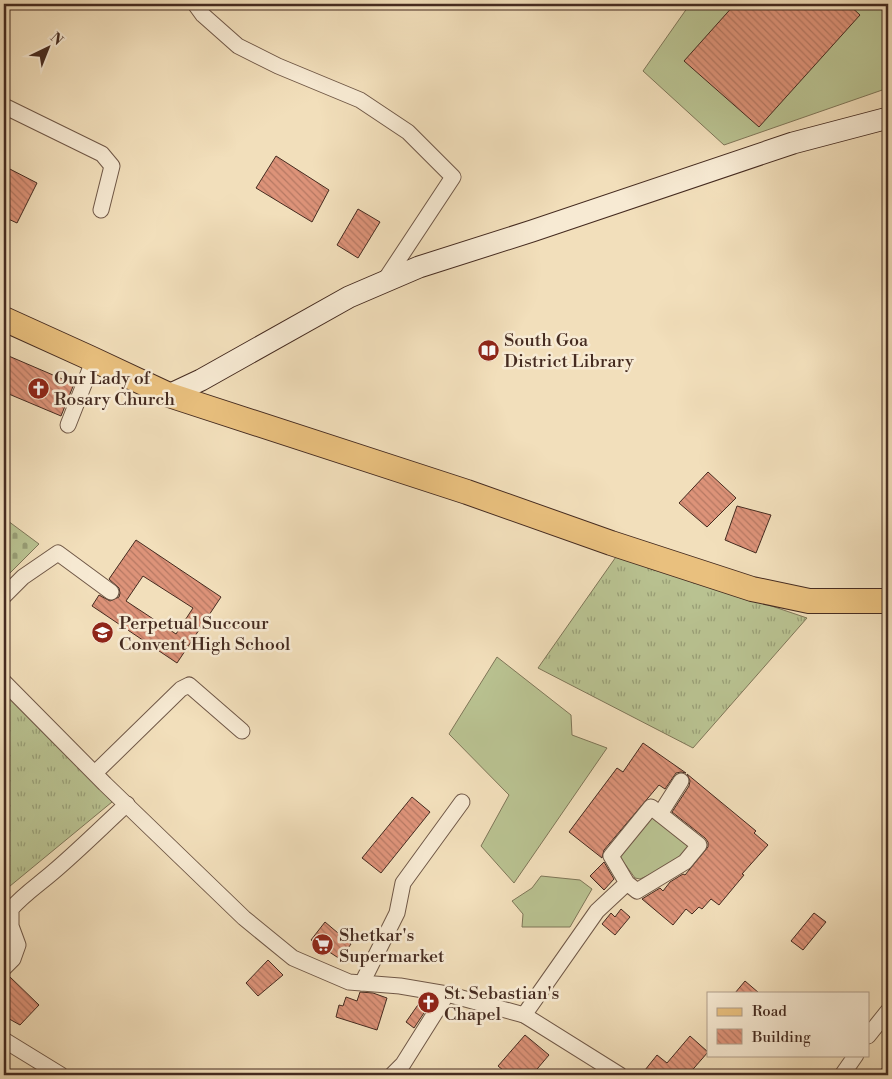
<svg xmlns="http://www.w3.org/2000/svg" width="892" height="1079" font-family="'Libre Bodoni',serif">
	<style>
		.grass { fill: url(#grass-tufts); stroke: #7f7658 }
		.cemetery { fill: url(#cemetery-stones); stroke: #7f7658 }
		.garden { fill: #b9c291; stroke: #7f7658 }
		.building { fill: url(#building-back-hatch); stroke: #452b20; fill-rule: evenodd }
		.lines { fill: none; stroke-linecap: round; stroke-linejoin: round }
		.street-casing { stroke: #705847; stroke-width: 17 }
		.secondary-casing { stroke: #452b20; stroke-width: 23 }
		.primary-casing { stroke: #452b20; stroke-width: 26 }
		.street { stroke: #f7ead3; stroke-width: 15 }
		.secondary { stroke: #f7ead3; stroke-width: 21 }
		.primary { stroke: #e9c07e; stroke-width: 24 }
		.labels { text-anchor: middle; stroke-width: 5; stroke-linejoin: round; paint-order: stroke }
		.poi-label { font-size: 18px; fill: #452b20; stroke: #f7ead3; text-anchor: start }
	</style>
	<defs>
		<pattern id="grass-tufts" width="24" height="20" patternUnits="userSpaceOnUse" patternTransform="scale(1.25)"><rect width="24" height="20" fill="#b9c291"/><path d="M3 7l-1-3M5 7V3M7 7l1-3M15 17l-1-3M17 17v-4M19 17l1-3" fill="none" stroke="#989e76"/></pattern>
		<pattern id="cemetery-stones" width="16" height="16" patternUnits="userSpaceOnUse" patternTransform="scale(1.25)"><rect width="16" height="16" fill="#b9c291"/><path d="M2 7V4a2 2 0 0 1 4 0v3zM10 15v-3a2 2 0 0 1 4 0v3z" fill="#989e76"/></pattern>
		<pattern id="building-back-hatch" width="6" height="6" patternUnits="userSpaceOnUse" patternTransform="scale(1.25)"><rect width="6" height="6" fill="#dd9379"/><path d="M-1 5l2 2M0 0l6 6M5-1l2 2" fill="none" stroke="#b57863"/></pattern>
	</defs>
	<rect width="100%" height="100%" fill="#f2dfbb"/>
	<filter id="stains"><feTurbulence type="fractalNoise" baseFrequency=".004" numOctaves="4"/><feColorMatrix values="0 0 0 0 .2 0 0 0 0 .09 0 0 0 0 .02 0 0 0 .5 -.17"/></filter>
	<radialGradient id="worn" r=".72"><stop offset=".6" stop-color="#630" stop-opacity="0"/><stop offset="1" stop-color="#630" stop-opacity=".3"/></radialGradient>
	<g class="grass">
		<path d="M618,554l189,64 -114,130 -155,-80z"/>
		<path d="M4,693l108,109 -108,89z"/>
	</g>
	<path class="cemetery" d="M4,518l35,26 -35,35z"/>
	<g class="garden">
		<path d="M690,4h198v84l-164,57 -81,-74z"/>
		<path d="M497,657l74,58 1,20 35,13 -93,135 -33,-37 28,-51 -60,-61z"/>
		<path d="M650,815l40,33 -7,12 -43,19 -5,-1 -18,-25z"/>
		<path d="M541,876l39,4 12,9 -22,38h-48l1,-13 -11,-13 20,-13z"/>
	</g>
	<g class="building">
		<path d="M735,4h113l12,11 -101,112 -75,-66z"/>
		<path d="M276,156l53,34 -17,32 -56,-34z"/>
		<path d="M4,166l33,17 -20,40 -13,-6z"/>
		<path d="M358,209l22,13 -22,36 -21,-13z"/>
		<path d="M4,354l70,30 -13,32 -57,-24z"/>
		<path d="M708,472l28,26 -29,29 -28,-24z"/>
		<path d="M737,506l34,9 -15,38 -31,-13z"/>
		<path d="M136,540l85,57 -44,66 -85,-57 7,-11 11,6 9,-4 1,-4 -1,-5 -10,-9zM143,576l50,32 -17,26 -50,-33z"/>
		<path d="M643,743l43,30 -5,-1 -5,1 -11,16 -6,-4 -55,65 -2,8 -33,-26 48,-64 6,4z"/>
		<path d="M687,774l69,57 -2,2 14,12 -26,29 2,1 -25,30 -8,-6 -9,10 -3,-2 -7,7 -6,-5 -13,16 -31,-26 18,-11 3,3 7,-9 13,-8 2,1 23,-28v-5l-3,-4 -33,-26 17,-26 1,-5z"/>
		<path d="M412,797l18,15 -49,61 -19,-15z"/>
		<path d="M604,862l10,17 -10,11 -14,-14z"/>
		<path d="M621,909l9,8 -15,18 -13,-11 9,-11 4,4z"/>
		<path d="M814,913l12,9 -23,28 -12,-9z"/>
		<path d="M325,922l26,22 -11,15 -29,-19z"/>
		<path d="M268,960l15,15 -25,21 -12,-13z"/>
		<path d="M9,976l30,29 -19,20 -16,-9v-39z"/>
		<path d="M745,981l14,12h-24z"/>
		<path d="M360,992l13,1 14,5 -10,32 -41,-13 3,-12 4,1 3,-9 11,4z"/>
		<path d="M422,999l10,2 -18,27 -8,-6z"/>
		<path d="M525,1035l24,20 -17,20h-23l-11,-9z"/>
		<path d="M690,1036l18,16 -20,23h-47l16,-20 10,8z"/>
	</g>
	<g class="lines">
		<defs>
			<g id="street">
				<path d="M195,4l8,11 35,31 40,20 82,34 48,32 45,45 -70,106"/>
				<path d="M4,106l98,48 10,12 -11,44"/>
				<path d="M68,425l26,-66"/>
				<path d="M4,596l19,-19 35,-24 53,39"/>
				<path d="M4,682l101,102 139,134 49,40 56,24 51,4 47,8 77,21 96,60"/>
				<path d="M95,773l86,-84 8,-4 53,46"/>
				<path d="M660,814l21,-33"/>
				<path d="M4,968l9,-9 5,-14 -7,-19v-17c12,-14 27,-24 41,-36 26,-22 50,-46 75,-69"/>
				<path d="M362,983l35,-70 6,-30 59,-81"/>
				<path d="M524,1015l73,-104 30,-28 -16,-27 40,-49 48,38 -14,17 -48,29 -10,-8"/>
				<path d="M868,1036l20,-25"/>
				<path d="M4,1040l57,35"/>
				<path d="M392,1075l11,-11 44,-70"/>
				<path d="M842,1075l14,-20"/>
				<path d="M887,1075l1,-1"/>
			</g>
			<path id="secondary" d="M169,395l32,-15 148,-83 70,-30 113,-36 261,-88 95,-25"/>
			<path id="primary" d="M4,319l86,39 79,37 298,97 144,51 141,46 57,12h79"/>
		</defs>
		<use href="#street" class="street-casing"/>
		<use href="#secondary" class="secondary-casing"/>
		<use href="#primary" class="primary-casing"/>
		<use href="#street" class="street"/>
		<use href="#secondary" class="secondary"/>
		<use href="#primary" class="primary"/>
	</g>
	<defs>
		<symbol id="library-disc" viewBox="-11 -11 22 22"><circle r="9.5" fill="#8f2418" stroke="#f7ead3"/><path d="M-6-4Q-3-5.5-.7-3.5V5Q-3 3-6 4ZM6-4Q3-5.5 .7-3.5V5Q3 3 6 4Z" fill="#fff"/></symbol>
		<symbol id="church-disc" viewBox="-11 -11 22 22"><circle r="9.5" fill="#8f2418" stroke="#f7ead3"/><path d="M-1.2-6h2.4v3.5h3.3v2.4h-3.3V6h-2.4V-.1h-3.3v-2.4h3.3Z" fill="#fff"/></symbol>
		<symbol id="school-disc" viewBox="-11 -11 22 22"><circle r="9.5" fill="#8f2418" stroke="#f7ead3"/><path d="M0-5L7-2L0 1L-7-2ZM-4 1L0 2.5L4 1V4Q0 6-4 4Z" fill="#fff"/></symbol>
		<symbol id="supermarket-disc" viewBox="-11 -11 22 22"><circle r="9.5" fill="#8f2418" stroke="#f7ead3"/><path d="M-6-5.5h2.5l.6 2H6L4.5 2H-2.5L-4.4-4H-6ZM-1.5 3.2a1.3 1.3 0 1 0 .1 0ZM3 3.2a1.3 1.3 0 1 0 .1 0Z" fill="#fff"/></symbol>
	</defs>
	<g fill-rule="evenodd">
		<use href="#library-disc" x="476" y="338" width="25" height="25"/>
		<use href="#church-disc" x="26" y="376" width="25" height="25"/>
		<use href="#school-disc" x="90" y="620" width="25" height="25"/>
		<use href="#supermarket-disc" x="310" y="932" width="25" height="25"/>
		<use href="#church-disc" x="416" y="990" width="25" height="25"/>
	</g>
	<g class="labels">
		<g class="poi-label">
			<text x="504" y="346">South Goa<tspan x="504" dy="21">District Library</tspan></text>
			<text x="54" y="384">Our Lady of<tspan x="54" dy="21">Rosary Church</tspan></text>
			<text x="119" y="629">Perpetual Succour<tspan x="119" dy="21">Convent High School</tspan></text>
			<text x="339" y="941">Shetkar's<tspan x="339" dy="21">Supermarket</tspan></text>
			<text x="444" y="999">St. Sebastian's<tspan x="444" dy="21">Chapel</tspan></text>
		</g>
	</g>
	<rect width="892" height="1079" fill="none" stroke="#f2dfbb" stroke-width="20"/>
	<rect x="5" y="5" width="882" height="1069" fill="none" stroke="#452b20" stroke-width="2.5"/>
	<rect x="10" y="10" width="872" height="1059" fill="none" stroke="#452b20"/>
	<rect x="707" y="992" width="162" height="65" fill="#f7ead3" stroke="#b09e8b"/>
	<rect x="717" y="1008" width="25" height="8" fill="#e9c07e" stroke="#b09e8b"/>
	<text x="752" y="1016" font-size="15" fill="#452b20">Road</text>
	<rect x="717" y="1029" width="25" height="15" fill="url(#building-back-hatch)" stroke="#b09e8b"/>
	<text x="752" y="1042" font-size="15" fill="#452b20">Building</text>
	<g transform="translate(48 48) rotate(43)" stroke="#f7ead3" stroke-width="4" paint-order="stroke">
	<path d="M0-4L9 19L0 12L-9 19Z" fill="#452b20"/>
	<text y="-8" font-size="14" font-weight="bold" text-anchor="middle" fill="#452b20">N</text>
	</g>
	<rect width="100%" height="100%" filter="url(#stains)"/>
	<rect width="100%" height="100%" fill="url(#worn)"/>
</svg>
